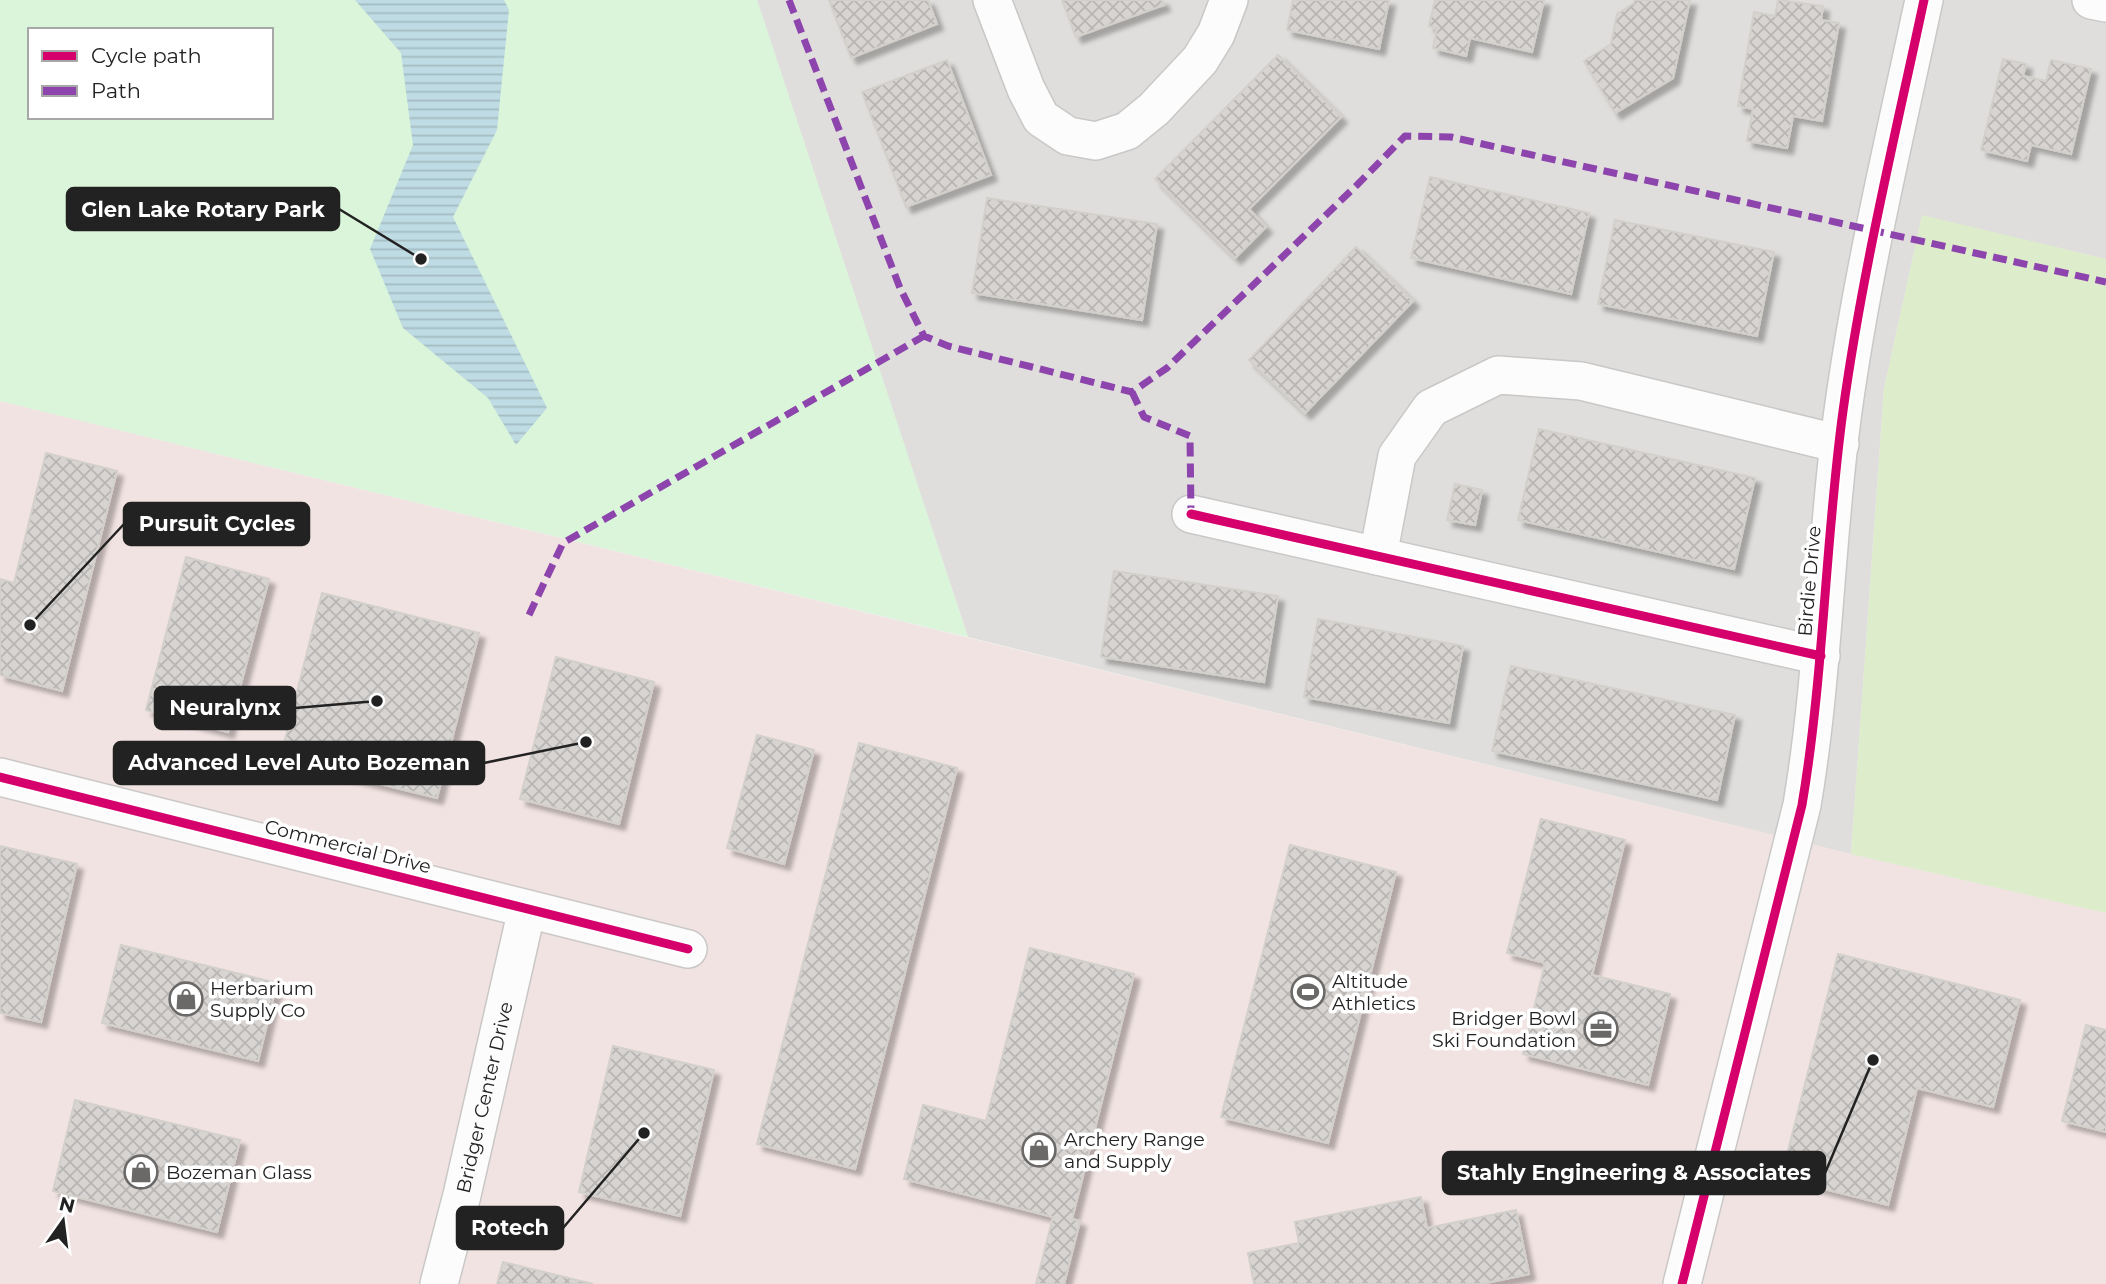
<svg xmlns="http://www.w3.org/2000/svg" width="2106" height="1284" font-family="Montserrat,sans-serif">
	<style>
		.residential { fill: #dfdedc }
		.commercial { fill: #f1e3e1 }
		.grass { fill: #ddeccb }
		.park { fill: #daf5da; fill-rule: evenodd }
		.water { fill: url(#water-rules) }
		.building { fill: url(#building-cross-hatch); stroke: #d3d0cc; stroke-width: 2; filter: url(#shadow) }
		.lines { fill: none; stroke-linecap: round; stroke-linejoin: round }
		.minor-casing { stroke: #c9c8c7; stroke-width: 40 }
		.minor { stroke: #fdfcfc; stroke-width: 37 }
		.quiet { stroke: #8e44ad; stroke-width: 7; stroke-dasharray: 14 7; stroke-linecap: butt }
		.cycleway-casing { stroke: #fff; stroke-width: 13 }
		.cycleway { stroke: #d6006c; stroke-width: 9 }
		.labels { text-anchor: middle; stroke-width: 7; stroke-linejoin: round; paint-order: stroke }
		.street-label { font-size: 19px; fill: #222; stroke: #fff }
		.poi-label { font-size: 19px; fill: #222; stroke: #fff; text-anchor: start }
		.leader { fill: none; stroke: #222; stroke-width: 2.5 }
		.callout-dot { fill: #222; stroke: #fff; stroke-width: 2.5 }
		.callout { fill: #222; stroke: #222; stroke-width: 2.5 }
		.callout-label { font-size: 21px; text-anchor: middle; font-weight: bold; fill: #fff }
	</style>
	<defs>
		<pattern id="water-rules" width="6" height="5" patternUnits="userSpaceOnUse" patternTransform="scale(1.75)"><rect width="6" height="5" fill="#bfdbe3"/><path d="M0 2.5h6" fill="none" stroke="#a4bcc2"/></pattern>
		<pattern id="building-cross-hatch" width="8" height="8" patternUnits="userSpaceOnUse" patternTransform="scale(1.75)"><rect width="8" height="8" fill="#d7d4d2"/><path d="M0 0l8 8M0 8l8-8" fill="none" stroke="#b8b6b4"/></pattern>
		<filter id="shadow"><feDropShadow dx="6" dy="6" stdDeviation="2" flood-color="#0004"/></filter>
	</defs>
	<rect width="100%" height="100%" fill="#f0eeeb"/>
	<path class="residential" d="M757,0h1349v259l-184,-43 -38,173 -33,465 -883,-217z"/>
	<path class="commercial" d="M0,401l1851,453 255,59v371h-2106z"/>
	<path class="grass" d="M1922,215l184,44v654l-255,-59 33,-465z"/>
	<path class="park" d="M0,0h757l211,637 -968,-236zM30,30h241v87h-241z"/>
	<path class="water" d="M355,0h149l5,10 -12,120 -44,87 94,191 -31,37 -28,-47 -85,-70 -33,-79 43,-104 -12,-92z"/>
	<g class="building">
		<path d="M829,0h99l9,24 -86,34z"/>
		<path d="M1062,0h100l2,5 -88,32z"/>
		<path d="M1293,0h96l-10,49 -92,-19z"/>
		<path d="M1435,0h109l-12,52 -62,-14 -4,18 -33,-8 4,-20 -8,-2z"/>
		<path d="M1635,0h55l-17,78 -58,35 -31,-52 27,-17 6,-30 17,-11z"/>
		<path d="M1778,0l45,6 -2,14 18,3 -17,98 -29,-5 -6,32 -40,-7 6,-32 -15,-3 16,-94 21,4z"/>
		<path d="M1278,55l63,62 -92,92 17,18 -31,31 -80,-79z"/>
		<path d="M2003,59l23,5 -3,12 23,5 5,-21 40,9 -20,85 -40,-9 -4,16 -46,-11z"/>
		<path d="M947,60l44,115 -85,32 -44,-115z"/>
		<path d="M1430,177l159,36 -18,81 -160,-36z"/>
		<path d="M987,198l170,26 -15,96 -170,-27z"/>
		<path d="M1615,220l159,32 -17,84 -159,-32z"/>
		<path d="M1356,247l57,54 -108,112 -56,-53z"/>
		<path d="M1539,429l216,49 -21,91 -216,-49z"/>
		<path d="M46,453l71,18 -55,220 -62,-16v-96l14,4z"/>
		<path d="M1455,484l27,6 -7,35 -28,-5z"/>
		<path d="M186,557l83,22 -41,153 -82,-22z"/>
		<path d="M1114,571l164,25 -14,86 -163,-25z"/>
		<path d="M322,593l157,40 -42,165 -157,-39z"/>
		<path d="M1318,619l145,27 -14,77 -145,-26z"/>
		<path d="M556,657l98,25 -35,142 -99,-25z"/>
		<path d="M1511,666l224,49 -18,85 -225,-49z"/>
		<path d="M757,735l57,15 -30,114 -57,-16z"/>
		<path d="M859,743l98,25 -102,401 -98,-25z"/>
		<path d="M1541,819l84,21 -33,135 78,19 -22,91 -125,-31 22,-91 -38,-10z"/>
		<path d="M1290,845l106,27 -68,271 -107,-26z"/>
		<path d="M0,846l77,18 -36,158 -41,-9z"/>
		<path d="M121,945l156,38 -19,78 -156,-38z"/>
		<path d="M1030,948l104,26 -62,245 8,2 -16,63h-28l17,-67 -149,-38 19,-74 63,16z"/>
		<path d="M1838,954l182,46 -27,107 -76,-19 -29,117 -107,-27z"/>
		<path d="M2086,1025l20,5v102l-44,-11z"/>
		<path d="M613,1046l101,24 -34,146 -101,-24z"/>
		<path d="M75,1100l165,40 -23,92 -164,-41z"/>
		<path d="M1421,1197l6,31 89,-18 13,64 -48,10h-227l-6,-31 51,-10 -4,-21z"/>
		<path d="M503,1262l90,22h-96z"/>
	</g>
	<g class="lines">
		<defs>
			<g id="minor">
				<path d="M992,0l34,89 15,29 27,18 28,5 31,-10 27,-22 46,-49 16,-26 13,-34"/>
				<path d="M2091,0l15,3"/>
				<path d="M1191,514l630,142"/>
				<path d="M1378,556l19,-100 34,-48 67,-33 83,6 259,63"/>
				<path d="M0,777l688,172"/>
				<path id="s1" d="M439,1284l23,-89 65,-286"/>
				<path d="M1682,1284l120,-479c22,-130 23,-263 41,-394 19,-138 52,-275 81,-411"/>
			</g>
		</defs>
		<use href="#minor" class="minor-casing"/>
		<use href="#minor" class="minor"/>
		<g class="quiet">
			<path d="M789,0l111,288 24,48 24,10 184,46 35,-24 190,-183 48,-49 46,1 655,145"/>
			<path d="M1132,392l12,25 46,19 1,78"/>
			<path d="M529,615l34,-72 361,-207"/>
		</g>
		<defs>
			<g id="cycleway">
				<path d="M1191,514l630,142"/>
				<path d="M0,777l688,172"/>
				<path d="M1682,1284l120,-479c22,-130 23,-263 41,-394 19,-138 52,-275 81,-411"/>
			</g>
		</defs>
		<use href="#cycleway" class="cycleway-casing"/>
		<use href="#cycleway" class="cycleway"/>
	</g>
	<defs>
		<symbol id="stadium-ring" viewBox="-11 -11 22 22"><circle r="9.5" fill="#fff" stroke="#6a6968" stroke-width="1.5"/><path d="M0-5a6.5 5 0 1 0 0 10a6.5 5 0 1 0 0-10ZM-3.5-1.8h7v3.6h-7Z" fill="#6a6968"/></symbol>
		<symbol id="shop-ring" viewBox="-11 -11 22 22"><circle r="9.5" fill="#fff" stroke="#6a6968" stroke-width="1.5"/><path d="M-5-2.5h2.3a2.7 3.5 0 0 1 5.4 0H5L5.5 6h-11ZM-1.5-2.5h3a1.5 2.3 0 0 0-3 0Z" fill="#6a6968"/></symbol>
		<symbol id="office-ring" viewBox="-11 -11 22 22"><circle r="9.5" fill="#fff" stroke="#6a6968" stroke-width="1.5"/><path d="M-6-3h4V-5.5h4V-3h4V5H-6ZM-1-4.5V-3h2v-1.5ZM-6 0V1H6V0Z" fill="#6a6968"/></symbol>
	</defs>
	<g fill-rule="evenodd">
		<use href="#stadium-ring" x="1289" y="973" width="38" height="38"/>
		<use href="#shop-ring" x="167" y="980" width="38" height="38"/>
		<use href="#office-ring" x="1582" y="1010" width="38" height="38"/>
		<use href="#shop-ring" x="1020" y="1131" width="38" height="38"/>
		<use href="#shop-ring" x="122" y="1153" width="38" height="38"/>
	</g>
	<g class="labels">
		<g class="street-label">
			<text transform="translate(1809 581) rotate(-85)" y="7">Birdie Drive</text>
			<text transform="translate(348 846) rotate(14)" y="7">Commercial Drive</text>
			<text dy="7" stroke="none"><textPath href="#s1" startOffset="192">Bridger Center Drive</textPath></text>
		</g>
		<g class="poi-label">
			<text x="1332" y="988">Altitude<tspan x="1332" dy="22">Athletics</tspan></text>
			<text x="210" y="995">Herbarium<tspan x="210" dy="22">Supply Co</tspan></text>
			<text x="1576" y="1025" text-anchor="end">Bridger Bowl<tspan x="1576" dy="22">Ski Foundation</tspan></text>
			<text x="1064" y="1146">Archery Range<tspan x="1064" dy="22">and Supply</tspan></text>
			<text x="166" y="1179">Bozeman Glass</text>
		</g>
	</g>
	<path class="leader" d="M421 259L339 209M30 625L124 524M377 701L295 708M586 742L484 763M1873 1060L1825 1173M644 1133L563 1228"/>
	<g class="callout-dot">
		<circle cx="421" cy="259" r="7"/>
		<circle cx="30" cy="625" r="7"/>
		<circle cx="377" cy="701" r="7"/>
		<circle cx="586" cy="742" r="7"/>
		<circle cx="1873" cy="1060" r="7"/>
		<circle cx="644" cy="1133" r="7"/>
	</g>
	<g class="callout">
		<rect x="67" y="188" width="272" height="42" rx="7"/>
		<rect x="124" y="503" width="185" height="42" rx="7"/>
		<rect x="155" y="687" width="140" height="42" rx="7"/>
		<rect x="114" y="742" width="370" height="42" rx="7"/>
		<rect x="1443" y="1152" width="382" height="42" rx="7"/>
		<rect x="457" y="1207" width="106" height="42" rx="7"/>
	</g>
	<g class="callout-label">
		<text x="203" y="217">Glen Lake Rotary Park</text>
		<text x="217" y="531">Pursuit Cycles</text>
		<text x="225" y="715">Neuralynx</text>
		<text x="299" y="770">Advanced Level Auto Bozeman</text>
		<text x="1634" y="1180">Stahly Engineering &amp; Associates</text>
		<text x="510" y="1235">Rotech</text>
	</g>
	<rect x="28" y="28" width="245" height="91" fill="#ffffff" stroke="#a7a7a7" stroke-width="2"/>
	<rect x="42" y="51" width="35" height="10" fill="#d6006c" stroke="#a7a7a7" stroke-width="2"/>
	<text x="91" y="63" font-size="21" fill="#222222">Cycle path</text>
	<rect x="42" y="86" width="35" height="10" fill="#8e44ad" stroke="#a7a7a7" stroke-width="2"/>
	<text x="91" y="98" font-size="21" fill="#222222">Path</text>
	<g transform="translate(63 1221) rotate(14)" stroke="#ffffff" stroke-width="5" paint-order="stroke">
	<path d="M0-5L12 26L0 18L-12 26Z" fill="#222222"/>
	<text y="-10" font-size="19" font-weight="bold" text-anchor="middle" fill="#222222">N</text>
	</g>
</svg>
